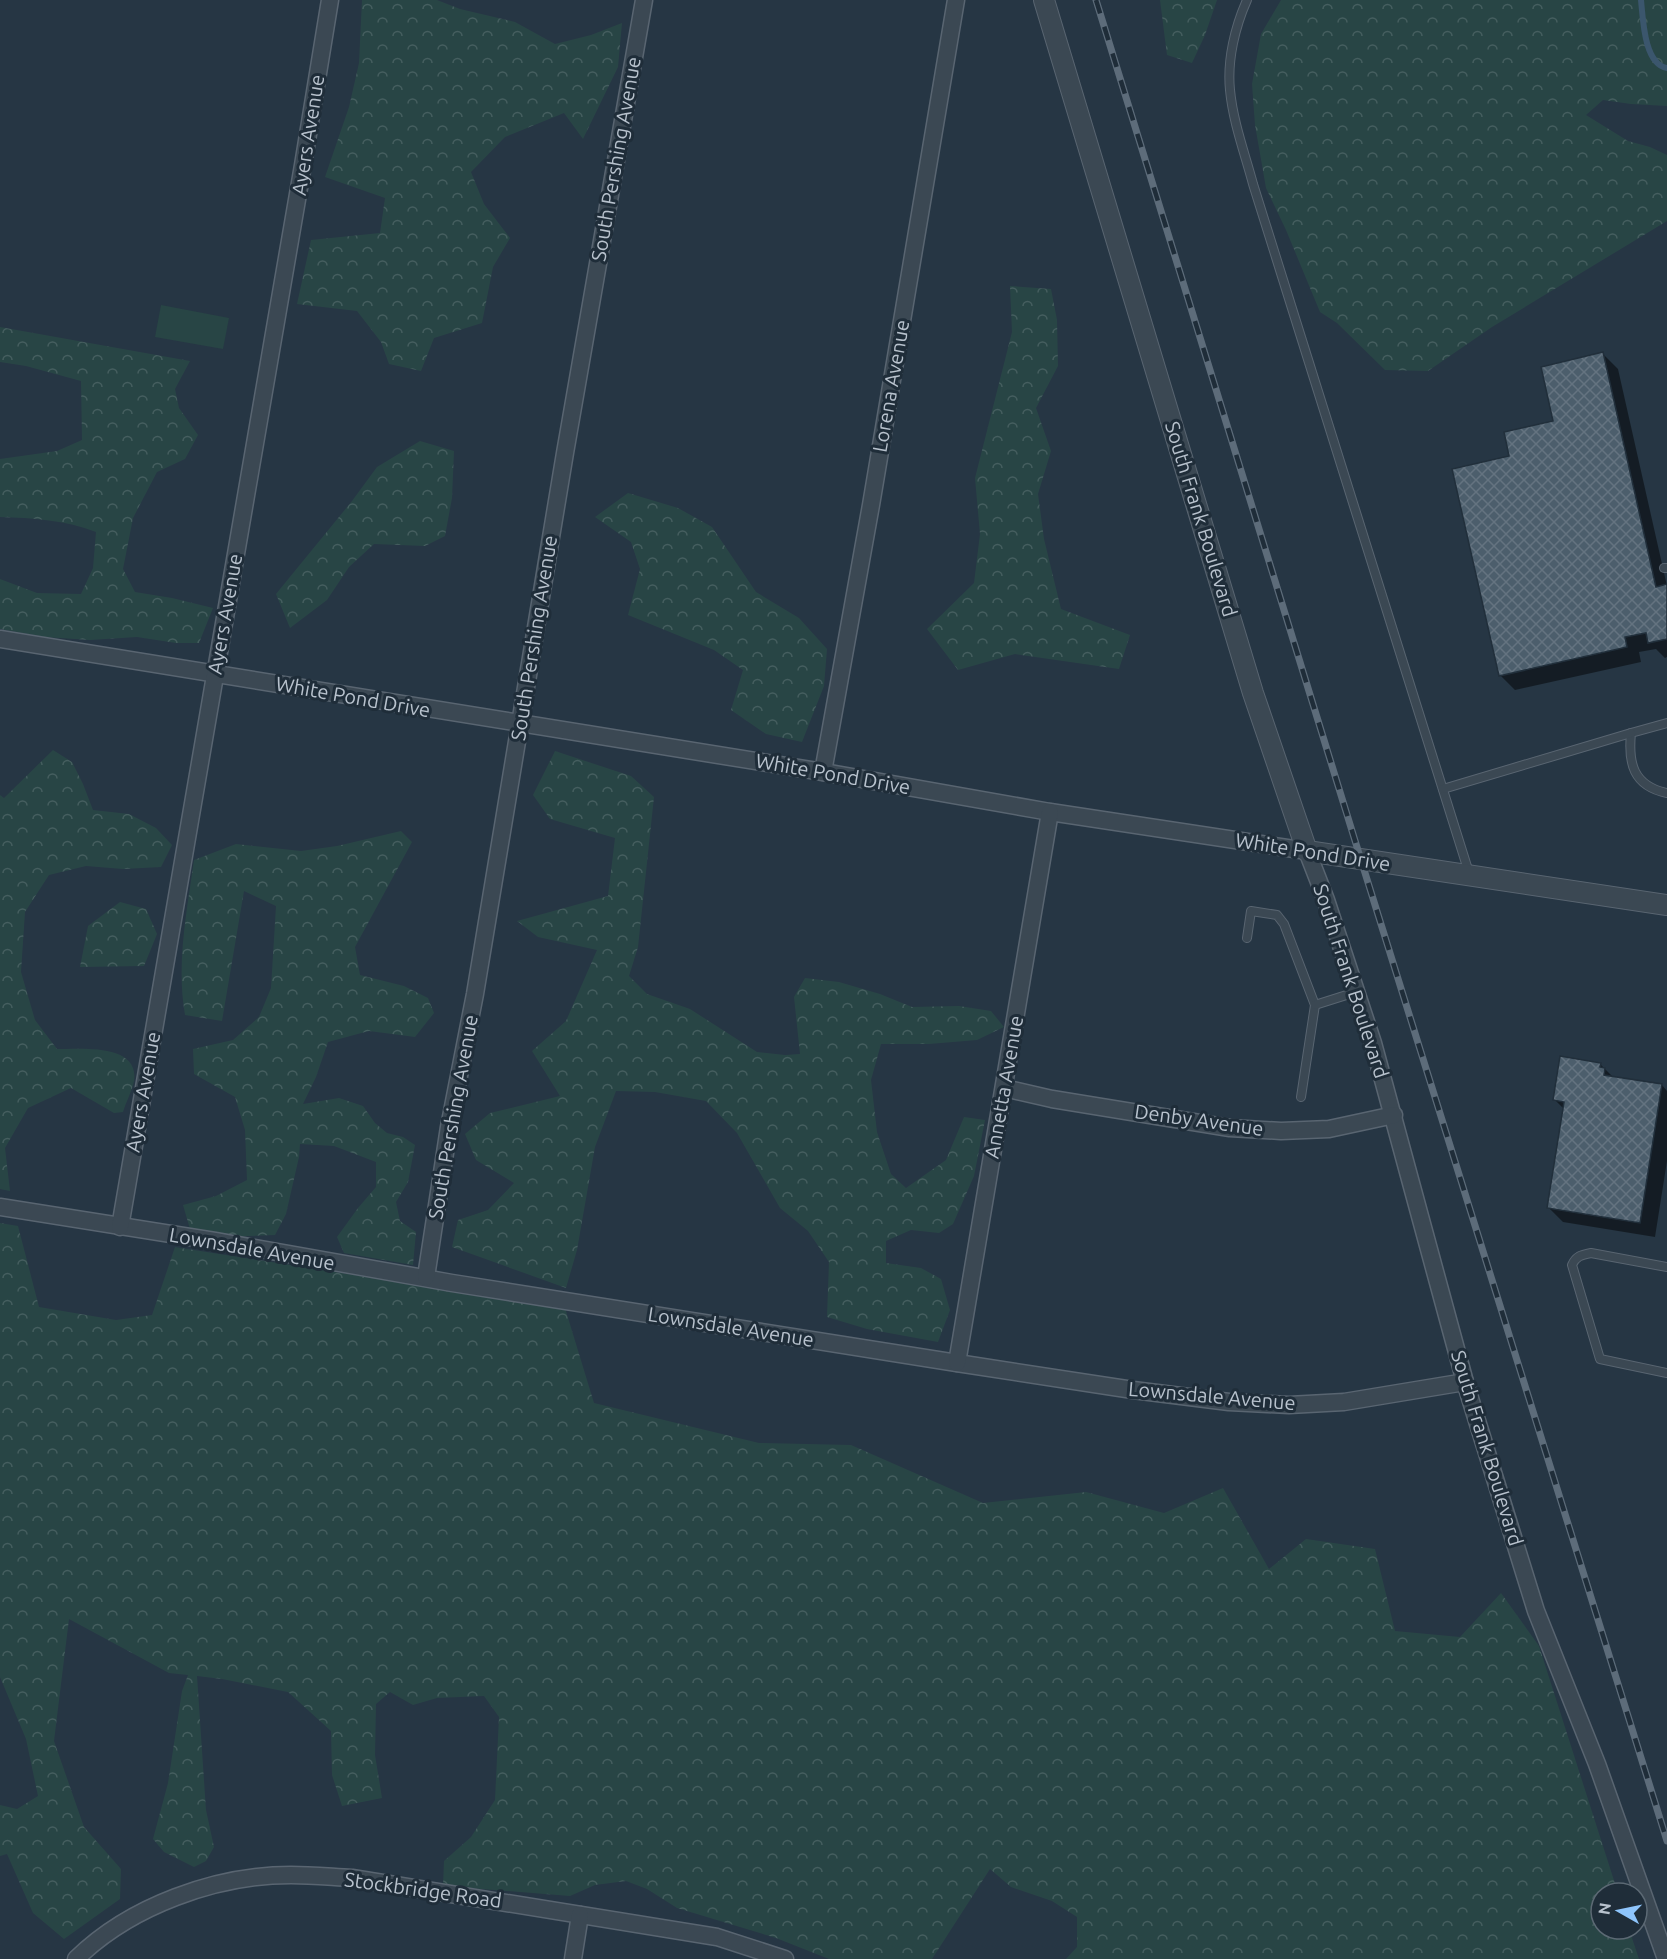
<svg xmlns="http://www.w3.org/2000/svg" width="1667" height="1959" font-family="Ubuntu,sans-serif">
	<style>
		.forest { fill: url(#forest-crowns) }
		.park { fill: #284545 }
		.shadow { fill: #0007 }
		.lines { fill: none; stroke-linecap: round; stroke-linejoin: round }
		.stream { stroke: #3b566d; stroke-width: 6 }
		.building { fill: url(#building-cross-hatch); stroke: #212f3b; stroke-width: 1.5 }
		.service-casing { stroke: #596571; stroke-width: 10 }
		.minor-casing { stroke: #596571; stroke-width: 19 }
		.tertiary-casing { stroke: #596571; stroke-width: 22 }
		.service { stroke: #3b4853; stroke-width: 8 }
		.minor { stroke: #3b4853; stroke-width: 16 }
		.tertiary { stroke: #3b4853; stroke-width: 20 }
		.rail-casing { stroke: #5d6c7a; stroke-width: 7 }
		.rail { stroke: #1f2d39; stroke-width: 4.5; stroke-dasharray: 14; stroke-linecap: butt }
		.labels { text-anchor: middle; stroke-width: 6; stroke-linejoin: round; paint-order: stroke }
		.street-label { font-size: 20px; fill: #b8c2cd; stroke: #1f2d39 }
	</style>
	<defs>
		<pattern id="forest-crowns" width="20" height="18" patternUnits="userSpaceOnUse" patternTransform="scale(1.5)"><rect width="20" height="18" fill="#284545"/><path d="M2 6a3 3 0 1 1 6 0M12 15a3 3 0 1 1 6 0" fill="none" stroke="#455e5f"/></pattern>
		<pattern id="building-cross-hatch" width="8" height="8" patternUnits="userSpaceOnUse" patternTransform="scale(1.5)"><rect width="8" height="8" fill="#4c5e6c"/><path d="M0 0l8 8M0 8l8-8" fill="none" stroke="#647380"/></pattern>
	</defs>
	<rect width="100%" height="100%" fill="#263644"/>
	<g class="forest">
		<path d="M362,0h75l23,9 55,13 40,22 36,-9 31,-12 -4,44 -35,72 -19,-26 -59,24 -34,35 13,32 26,34 -17,29 -11,56 -48,15 -13,33 -32,-7 -8,-22 -24,-31 -60,-7 14,-64 69,-7 5,-35 -60,-21 24,-70 10,-44z"/>
		<path d="M1160,0h57l-12,35 -13,28 -25,-8z"/>
		<path d="M1281,0h386v106l-36,-2 -28,-4 -17,15 42,26 22,6 17,8v66l-175,106 -64,44 -43,-1 -48,-47 -17,-11 -34,-82 -20,-42 -11,-63 -3,-41 9,-50z"/>
		<path d="M1010,286l41,3 6,31 1,46 -22,42 15,43 -13,43 6,45 17,70 69,26 -11,34 -104,-15 -57,16 -31,-41 47,-46 6,-49 -5,-56 37,-146z"/>
		<path d="M0,327l190,34 -15,28 4,19 19,27 -13,24 -28,13 -24,46 -10,51 12,23 37,6 41,10 -14,35h-23l-39,-6 -47,3 -45,-3 -45,-8v-50l37,14 44,1 12,-26 3,-36c-30,-12 -64,-14 -96,-15v-58l57,-8 25,-11 -1,-59 -55,-15 -26,-4z"/>
		<path d="M420,441l34,10 -2,47 -7,38 -20,10 -51,-2 -25,23 -22,33 -37,28 -14,-34 76,-93 25,-34z"/>
		<path d="M628,493l50,15 34,19 44,65 43,26 28,31 -3,37 -22,56 -36,-8 -35,-24 12,-40 -29,-20 -86,-35 12,-46 -9,-27 -36,-25z"/>
		<path d="M53,750l19,12 11,22 10,26 36,4 27,14 16,17 -11,22 -38,2 -37,-3 -37,9 -24,37 -4,60 14,48 22,29c23,0 83,-6 77,32 -2,10 -8,21 -11,31l-9,1 -43,-25 -43,20 -23,40 5,43 -10,-2v-394l4,3z"/>
		<path d="M555,751l76,25 23,21 -16,150 -9,29 18,18 43,15 67,43 28,3 15,-1 -6,-57 11,-19 34,4 41,12 32,13 47,-1 32,5 13,16 -27,13 -48,4h-48l-10,36 6,52 14,42 15,14 40,-28 18,-43 21,3 -11,56 -21,48 -14,9 -28,-3 -25,11v22l35,5 20,11 9,31 -12,32 -71,-13 -40,-12 2,-55 -21,-31 -28,-23 -43,-75 -31,-32 -51,-9 -39,-1 -21,56 -18,103 -11,38 -114,-41 6,-27 30,-10 26,-27 -38,-23 -11,-26 25,-21 70,-17 -28,-45 34,-30 31,-71 -59,-13 -21,-16 91,-25 7,-58 -65,-19 -17,-24z"/>
		<path d="M401,831l11,11 -57,105 5,28 44,11 24,12 6,15 -19,24 -46,-6 -41,11 -12,35 -13,27 36,-6 24,8 12,17 12,10 16,4 12,8 -7,37 -12,20 4,19 16,11 -3,33 -69,-12 -7,-16 21,-29 18,-21v-25l-42,-16 -34,-2 -1,13 -13,57 -11,21 -55,2 -30,-8 -7,-24 33,-9 31,-16 -2,-50 -10,-33 -41,-23 -1,-25 40,-9 26,-23 12,-29 5,-82 -32,-15 -22,130 -37,-6c-9,-51 2,-104 9,-155l42,-16 65,7 36,-5z"/>
		<path d="M120,902l26,7 11,25 -13,32 -64,1 8,-41z"/>
		<path d="M0,1223l18,3 21,81 77,13 36,-5 23,-68 390,61 29,95 165,40 92,2 132,58 103,-11 78,21 59,-25 46,81 37,-30 69,10 20,82 65,6 41,-44 38,53 79,247h-17v36h28l10,30h-573l11,-12v-30l-25,-16 -41,-14 -21,-18 -58,90h-103l-53,-21 -99,-30 -30,-19 -21,-8 -31,4 -25,11 -127,-10 1,-25 27,-24 24,-37 4,-83 -15,-21 -47,2 -24,7 -23,-13 -14,12 -1,51 7,43 -40,8 -10,-31 -1,-44 -43,-39 -66,-13 -25,-3 9,134 8,37 -8,14 -12,6 -30,-15 -11,-13 15,-56 14,-92 6,-16 -19,-2 -100,-54 -15,122 30,86 37,42 -1,30 -56,40 -31,-26 -26,-59 -7,2v-51l17,4 21,-13 -12,-57 -26,-62z"/>
	</g>
	<path class="park" d="M161,305l68,13 -6,31 -68,-12z"/>
	<g class="shadow">
		<path d="M1603,354l15,15 49,217v71l-2,1 -9,-9 -17,3 2,10 -126,28 -15,-15 11,-218 44,-35z"/>
		<path d="M1600,1064l14,14 48,7 5,6v70l-12,76 -92,-15 -15,-15 16,-98 -9,-9z"/>
	</g>
	<g class="lines">
		<path class="stream" d="M1641,0c2,19 3,64 26,68"/>
	</g>
	<g class="building">
		<path d="M1603,352l53,235 11,-3v55l-19,4 -2,-10 -21,4 2,10 -128,29 -47,-207 57,-13 -5,-24 49,-11 -12,-54z"/>
		<path d="M1560,1056l41,7 -1,4 5,1 -1,7 58,9 -22,139 -93,-15 17,-106 -11,-2z"/>
	</g>
	<g class="lines">
		<defs>
			<g id="service">
				<path d="M1247,0c-12,27 -20,60 -17,90 3,32 15,64 23,94l217,692"/>
				<path d="M1664,568h3"/>
				<path d="M1667,723l-36,10c-3,30 2,53 36,60"/>
				<path d="M1443,789l188,-56"/>
				<path d="M1247,938l4,-27 26,4 7,9 31,81 -14,92"/>
				<path d="M1315,1005l41,-13"/>
				<path d="M1667,1267l-76,-14c-10,2 -15,3 -19,12l28,94 67,14"/>
			</g>
			<g id="minor">
				<path d="M0,639l823,133 227,40 257,39 19,49 47,143 92,339 71,229 61,153 69,195"/>
				<path d="M823,772l48,-267 85,-505"/>
				<path d="M1004,1088l48,11 178,29 51,3 48,-2 65,-14"/>
				<path d="M0,1207l215,34 237,42 505,80 176,27 96,12 60,3 55,-3 121,-20"/>
				<path d="M120,1227l183,-1062 27,-165"/>
				<path d="M426,1277l23,-150 26,-133 90,-541 79,-453"/>
				<path d="M957,1363l93,-551"/>
				<path d="M76,1959c54,-53 140,-84 215,-84 20,0 41,2 61,3l365,59 68,22"/>
				<path d="M573,1959l7,-44"/>
			</g>
			<path id="tertiary" d="M1044,0l209,693 54,158 360,54"/>
		</defs>
		<use href="#service" class="service-casing"/>
		<use href="#minor" class="minor-casing"/>
		<use href="#tertiary" class="tertiary-casing"/>
		<use href="#service" class="service"/>
		<use href="#minor" class="minor"/>
		<use href="#tertiary" class="tertiary"/>
		<defs>
			<path id="rail" d="M1096,0l265,860 306,981"/>
		</defs>
		<use href="#rail" class="rail-casing"/>
		<use href="#rail" class="rail"/>
	</g>
	<g class="labels">
		<g class="street-label">
			<text transform="translate(308 135) rotate(-81)" y="7">Ayers Avenue</text>
			<text transform="translate(616 159) rotate(-80)" y="7">South Pershing Avenue</text>
			<text transform="translate(891 386) rotate(-80)" y="7">Lorena Avenue</text>
			<text transform="translate(1201 519) rotate(73)" y="7">South Frank Boulevard</text>
			<text transform="translate(225 614) rotate(-80)" y="7">Ayers Avenue</text>
			<text transform="translate(534 638) rotate(-81)" y="7">South Pershing Avenue</text>
			<text transform="translate(353 697) rotate(10)" y="7">White Pond Drive</text>
			<text transform="translate(833 774) rotate(10)" y="7">White Pond Drive</text>
			<text transform="translate(1313 852) rotate(9)" y="7">White Pond Drive</text>
			<text transform="translate(1351 981) rotate(72)" y="7">South Frank Boulevard</text>
			<text transform="translate(1004 1087) rotate(-80)" y="7">Annetta Avenue</text>
			<text transform="translate(143 1092) rotate(-80)" y="7">Ayers Avenue</text>
			<text transform="translate(453 1117) rotate(-80)" y="7">South Pershing Avenue</text>
			<text transform="translate(1199 1120) rotate(8)" y="7">Denby Avenue</text>
			<text transform="translate(252 1249) rotate(10)" y="7">Lownsdale Avenue</text>
			<text transform="translate(731 1327) rotate(9)" y="7">Lownsdale Avenue</text>
			<text transform="translate(1212 1396) rotate(5)" y="7">Lownsdale Avenue</text>
			<text transform="translate(1487 1448) rotate(73)" y="7">South Frank Boulevard</text>
			<text transform="translate(423 1890) rotate(8)" y="7">Stockbridge Road</text>
		</g>
	</g>
	<g transform="translate(1619 1911) rotate(279)"><circle r="28" fill="#1f2d39" stroke="#5c6974" stroke-width="1.5"/>
	<path d="M0-4.5L10 22L0 15L-10 22Z" fill="#8ec5fc"/>
	<text y="-9" font-size="16" font-weight="bold" text-anchor="middle" fill="#b8c2cd">N</text>
	</g>
</svg>
